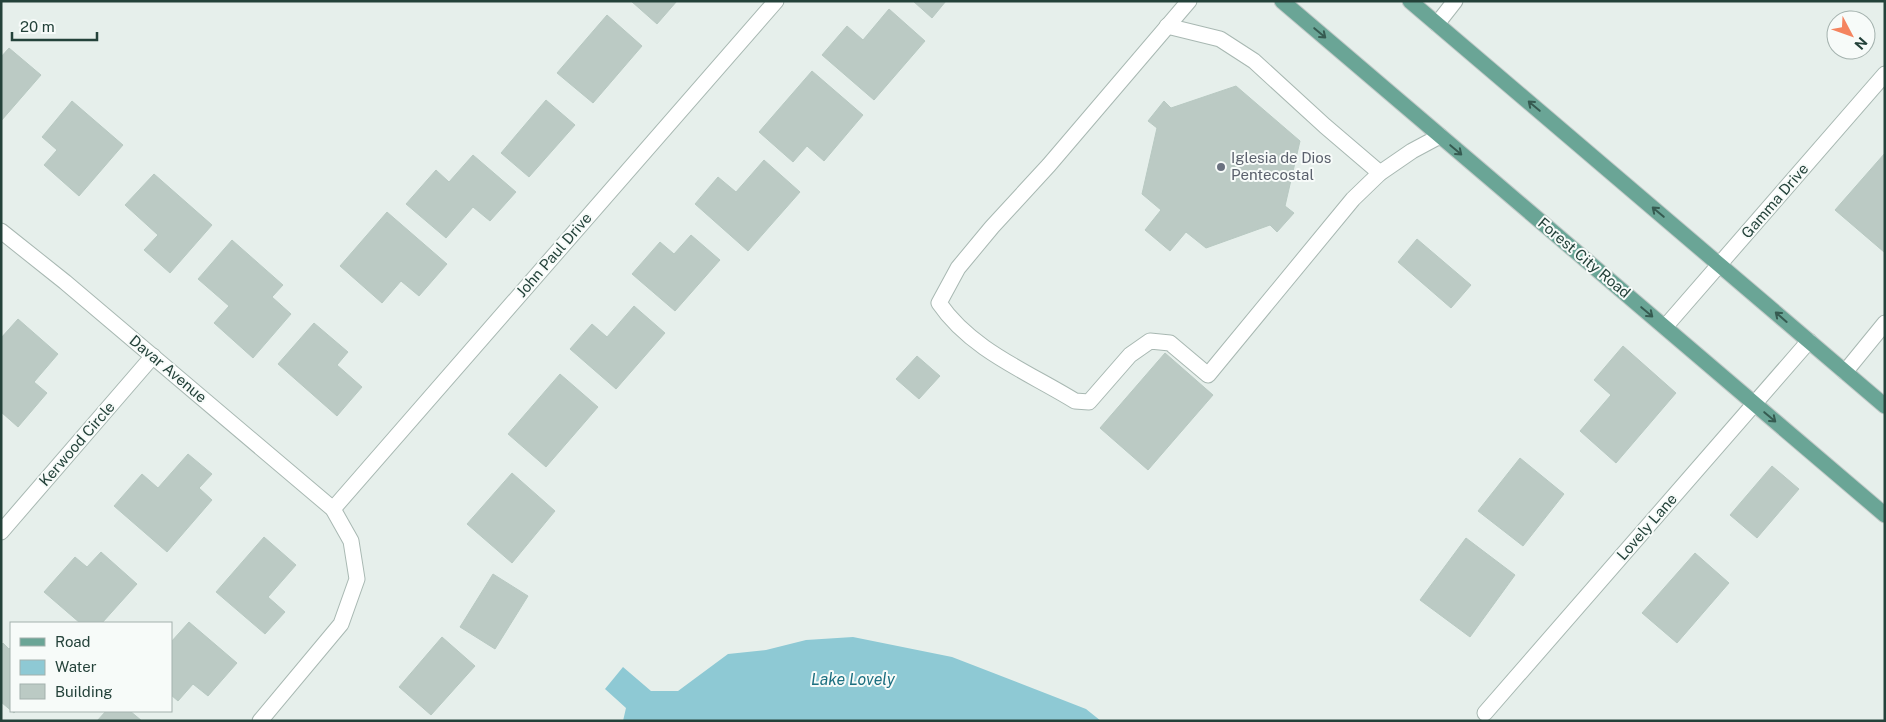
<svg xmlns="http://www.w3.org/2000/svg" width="1886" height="722" font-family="'Public Sans',sans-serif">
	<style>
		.water { fill: #8ec9d4 }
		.building { fill: #bbcac4; stroke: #b8c9c2 }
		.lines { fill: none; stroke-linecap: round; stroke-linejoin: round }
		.minor-casing { stroke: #a8b8b2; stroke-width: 17 }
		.major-casing { stroke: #c2cac8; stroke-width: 17 }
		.minor { stroke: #fff; stroke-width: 15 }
		.major { stroke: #6aa596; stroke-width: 15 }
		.oneway { stroke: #365b51 }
		.worship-dot { fill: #6b7280; stroke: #f7fbf9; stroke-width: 2 }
		.labels { text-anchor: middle; stroke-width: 4; stroke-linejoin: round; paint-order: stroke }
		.worship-label { font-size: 15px; fill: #5b616d; stroke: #f7fbf9; text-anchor: start }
		.street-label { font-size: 15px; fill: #24423a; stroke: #f7fbf9 }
		.water-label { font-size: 16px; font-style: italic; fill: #1c6f80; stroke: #f7fbf9 }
	</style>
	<rect width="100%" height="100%" fill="#e6efeb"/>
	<path class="water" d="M853,637l99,20 134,52 15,12h-478l3,-13 -21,-19 18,-22 28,24h27l50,-37 38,-4 40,-10z"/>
	<g class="building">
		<path d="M631,1h46l-20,23z"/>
		<path d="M913,1h33l-14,17z"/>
		<path d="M889,9l36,32 -51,59 -52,-45 25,-29 16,14z"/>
		<path d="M607,15l35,31 -49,57 -36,-30z"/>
		<path d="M9,48l32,27 -40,46v-64z"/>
		<path d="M812,71l51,44 -39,46 -17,-15 -14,16 -34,-30z"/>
		<path d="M1236,86l64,55 -15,65 9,7 -17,19 -7,-7 -64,23 -20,-16 -16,19 -25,-21 16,-20 -19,-16 15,-66 -9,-7 16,-20 7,7z"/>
		<path d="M546,100l29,25 -46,52 -28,-24z"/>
		<path d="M72,101l51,44 -44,51 -35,-31 13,-15 -15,-13z"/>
		<path d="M1885,153v99h-1l-49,-42z"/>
		<path d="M473,155l43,37 -26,29 -17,-14 -27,31 -40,-34 30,-34 13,12z"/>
		<path d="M764,160l36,32 -52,59 -53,-47 23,-27 18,15z"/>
		<path d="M154,174l58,51 -42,48 -26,-23 14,-15 -33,-30z"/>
		<path d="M387,212l60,52 -28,32 -18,-15 -19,22 -42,-37z"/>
		<path d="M691,235l29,25 -45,51 -43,-37 28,-32 14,12z"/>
		<path d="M1417,239l54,46 -20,23 -53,-46z"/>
		<path d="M232,240l51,45 -11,12 19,17 -38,44 -39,-35 15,-17 -31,-27z"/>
		<path d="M634,306l31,27 -49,56 -46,-40 22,-25 15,13z"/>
		<path d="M18,319l40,35 -24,28 13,11 -29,34 -17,-15v-74z"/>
		<path d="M314,323l34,29 -11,13 25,22 -25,29 -59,-52z"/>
		<path d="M1623,346l53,47 -60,70 -36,-32 31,-36 -17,-15z"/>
		<path d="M1165,353l48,42 -65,75 -48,-42z"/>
		<path d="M917,356l23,20 -21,23 -23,-20z"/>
		<path d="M560,374l38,33 -52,60 -38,-33z"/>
		<path d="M188,454l24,20 -13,14 13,12 -45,52 -53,-46 28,-32 16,14z"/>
		<path d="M1520,458l44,36 -41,52 -45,-35z"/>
		<path d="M1772,466l27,23 -42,49 -27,-23z"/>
		<path d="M512,473l43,38 -43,52 -45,-39z"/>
		<path d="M264,537l32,28 -28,32 17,15 -20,22 -49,-42z"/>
		<path d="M1466,538l49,37 -45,62 -50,-37z"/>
		<path d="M101,552l36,32 -35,39h-22l-36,-31 31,-35 12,10z"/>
		<path d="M1695,553l34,30 -52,60 -35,-30z"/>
		<path d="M493,574l35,22 -33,53 -35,-22z"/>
		<path d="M189,622l48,41 -29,33 -15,-12 -15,17 -7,-6v-53z"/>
		<path d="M442,637l33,29 -44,49 -32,-28z"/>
		<path d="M3,643l6,6 2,-2v64h5l-2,2 -13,-11v-57z"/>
		<path d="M106,711h24l12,10h-45z"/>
	</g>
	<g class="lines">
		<defs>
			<g id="minor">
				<path d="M1189,1l-140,164 -57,62 -34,41 -19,35c32,47 89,69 136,98l14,1 41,-47 20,-14 20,2 38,32 145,-176 27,-26 32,-22 28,-15"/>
				<path d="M1437,24l18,-23"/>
				<path d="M1167,26l53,13 34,22 71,65 55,47"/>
				<path d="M1,231l64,51 268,227 18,32 6,38 -16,45 -81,97"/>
				<path d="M1665,327l220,-253"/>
				<path d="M1845,372l40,-49"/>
				<path d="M333,509l443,-508"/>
				<path d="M1,532l152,-176"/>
				<path d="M1485,713l324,-372"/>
			</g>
			<g id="major">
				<path d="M1282,1l603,514"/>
				<path d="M1410,1l475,405"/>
			</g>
		</defs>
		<use href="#minor" class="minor-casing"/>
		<use href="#major" class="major-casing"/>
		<use href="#minor" class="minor"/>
		<use href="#major" class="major"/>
	</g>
	<defs><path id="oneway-shaft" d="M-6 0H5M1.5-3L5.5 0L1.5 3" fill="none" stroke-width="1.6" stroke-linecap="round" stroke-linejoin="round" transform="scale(1.25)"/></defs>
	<g class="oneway">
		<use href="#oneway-shaft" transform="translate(1320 33) rotate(40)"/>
		<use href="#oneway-shaft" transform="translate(1534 106) rotate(-140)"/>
		<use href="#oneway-shaft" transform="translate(1456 150) rotate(40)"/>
		<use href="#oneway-shaft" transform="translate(1658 212) rotate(-140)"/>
		<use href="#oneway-shaft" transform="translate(1647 312) rotate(40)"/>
		<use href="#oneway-shaft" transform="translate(1781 317) rotate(-139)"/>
		<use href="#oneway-shaft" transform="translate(1770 417) rotate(40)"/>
	</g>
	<circle class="worship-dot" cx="1221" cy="167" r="5"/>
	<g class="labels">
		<g class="worship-label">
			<text x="1231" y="163">Iglesia de Dios<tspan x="1231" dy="17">Pentecostal</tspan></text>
		</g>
		<g class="street-label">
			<text transform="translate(1775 201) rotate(-49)" y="5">Gamma Drive</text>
			<text transform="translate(554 255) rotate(-49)" y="5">John Paul Drive</text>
			<text transform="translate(1584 258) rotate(40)" y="5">Forest City Road</text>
			<text transform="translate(168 369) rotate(40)" y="5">Davar Avenue</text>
			<text transform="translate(77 444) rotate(-49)" y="5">Kerwood Circle</text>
			<text transform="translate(1647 527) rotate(-49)" y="5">Lovely Lane</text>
		</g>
		<g class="water-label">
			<text x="853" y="685">Lake Lovely</text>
		</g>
	</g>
	<rect width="1886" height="722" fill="none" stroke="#24423a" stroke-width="5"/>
	<rect x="10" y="622" width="162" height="90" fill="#f7fbf9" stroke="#a3b1ad"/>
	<rect x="20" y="638" width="25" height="8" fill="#6aa596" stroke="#a3b1ad"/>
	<text x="55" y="647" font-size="15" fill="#24423a">Road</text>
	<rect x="20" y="660" width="25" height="15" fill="#8ec9d4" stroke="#a3b1ad"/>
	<text x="55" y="672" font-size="15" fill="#24423a">Water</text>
	<rect x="20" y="684" width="25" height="15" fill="#bbcac4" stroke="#a3b1ad"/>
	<text x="55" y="697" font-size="15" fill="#24423a">Building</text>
	<g transform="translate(1851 35) rotate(131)"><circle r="24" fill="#f7fbf9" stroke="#a3b1ad"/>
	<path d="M0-4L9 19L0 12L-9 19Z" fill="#f4845f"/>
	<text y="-8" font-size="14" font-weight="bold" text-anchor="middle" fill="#24423a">N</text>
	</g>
	<path d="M12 32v8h85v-8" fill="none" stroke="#24423a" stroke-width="2.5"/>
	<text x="20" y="32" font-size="15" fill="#24423a" stroke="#f7fbf9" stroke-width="4" paint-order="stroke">20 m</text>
</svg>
